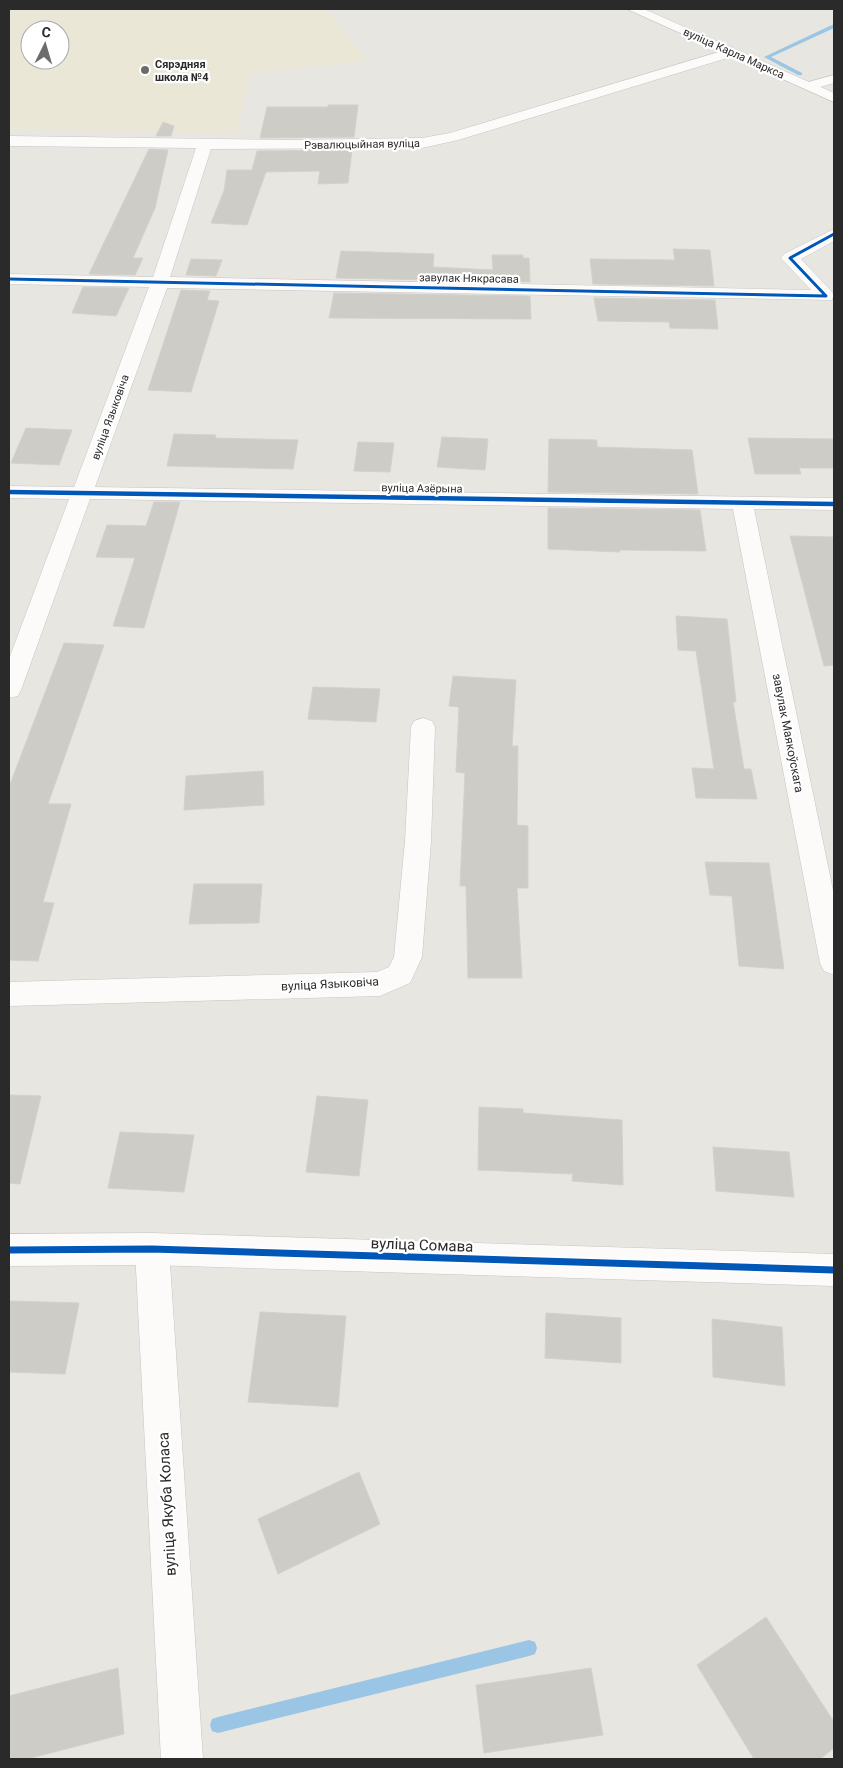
<svg xmlns="http://www.w3.org/2000/svg" width="843" height="1768" font-family="Roboto,sans-serif">
	<style>
		.education { fill: #eae7d6; fill-rule: evenodd }
		.lines { fill: none; stroke-linecap: round; stroke-linejoin: round }
		.stream { fill: #9ac5e4; fill-rule: evenodd }
		.building { fill: #cdccc7; stroke: #d3d1cc }
		.minor-casing { stroke: #c6c5c5; stroke-width: 1 }
		.tertiary-casing { stroke: #c6c5c5; stroke-width: 1 }
		.secondary-casing { stroke: #c6c5c5; stroke-width: 1 }
		.minor { fill: #fcfbfa; fill-rule: evenodd }
		.tertiary { fill: #fcfbfa; fill-rule: evenodd }
		.secondary { fill: #fcfbfa; fill-rule: evenodd }
		.cycleway-far2-casing { stroke: #fff; stroke-width: 5 }
		.cycleway-far1-casing { stroke: #fff; stroke-width: 7 }
		.cycleway-casing { stroke: #fff; stroke-width: 10 }
		.cycleway-far2 { stroke: #0057b8; stroke-width: 3 }
		.cycleway-far1 { stroke: #0057b8; stroke-width: 4.5 }
		.cycleway { stroke: #0057b8; stroke-width: 7 }
		.poi-dot { fill: #6c6c6a; stroke: #fff; stroke-width: 2 }
		.labels { text-anchor: middle; stroke-width: 4.5; stroke-linejoin: round; paint-order: stroke }
		.far-street-label { font-size: 11px; fill: #2a2a2a; stroke: #fff }
		.far-poi-label { font-size: 11px; font-weight: bold; fill: #2a2a2a; stroke: #fff; text-anchor: start }
		.street-label { font-size: 12px; fill: #2a2a2a; stroke: #fff }
		.near-street-label { font-size: 15px; fill: #2a2a2a; stroke: #fff }
	</style>
	<rect width="100%" height="100%" fill="#e8e6e0"/>
	<path class="education" d="M9,9h316l43,52 -117,12 -15,60 -227,-3zM30,30h30v30h-30z"/>
	<g class="lines">
		<g class="stream">
			<path d="M834,24v4l-63,29 31,16v2h-4l-34,-18z"/>
			<path d="M529,1640l6,2 2,6 -2,6 -6,2 -311,77 -6,-2 -2,-6 2,-6 6,-2z"/>
		</g>
	</g>
	<g class="building">
		<path d="M328,105h30l-4,32 -94,1 7,-31h61z"/>
		<path d="M163,122l11,4 -3,10h-15z"/>
		<path d="M149,149l19,1 -13,58 -22,50h10l-8,17 -46,-1z"/>
		<path d="M352,150l-4,33 -30,1 2,-13 -54,1 -19,53 -36,-2 13,-32 3,-21h25l5,-19z"/>
		<path d="M673,249l37,1 4,36 -121,-2 -3,-25 85,1z"/>
		<path d="M341,251l93,3 -1,13 60,3 -1,-15h31v3h6l1,24 -194,-4z"/>
		<path d="M191,259l31,1 -6,16 -30,-1z"/>
		<path d="M83,287l46,1 -13,28 -44,-3z"/>
		<path d="M181,290l29,1 -3,9 12,1 -28,91 -43,-2z"/>
		<path d="M334,293l196,3 1,23 -202,-1z"/>
		<path d="M594,298l121,2 3,29 -48,-1 -1,-6 -71,-1z"/>
		<path d="M26,428l46,2 -13,35 -48,-2z"/>
		<path d="M174,434l42,1 -1,3 83,2 -5,29 -126,-3z"/>
		<path d="M442,437l46,2 -3,31 -48,-3z"/>
		<path d="M748,438l86,1v29h-35l2,6h-46z"/>
		<path d="M549,439l48,1v7l95,3 6,44 -150,-2z"/>
		<path d="M358,442l36,1 -4,29 -36,-1z"/>
		<path d="M154,502h26l-36,126 -31,-2 22,-68 -39,-1 11,-32 39,1z"/>
		<path d="M548,508l152,2 6,41 -86,-1v2l-72,-3z"/>
		<path d="M790,536l44,1v128l-10,1z"/>
		<path d="M676,616l51,3 9,83h-3l11,67h7l6,30 -61,-1 -4,-30 22,1 -18,-118 -18,-1z"/>
		<path d="M64,643l40,2 -56,159h23l-28,98 11,1 -16,58 -29,-1v-173z"/>
		<path d="M453,676l63,4 -4,66h6l-1,79 11,1v62h-11l5,90h-54l-2,-92h-6l5,-113 -9,-1 3,-65 -10,-1z"/>
		<path d="M313,687l67,2 -4,33 -68,-3z"/>
		<path d="M263,771l1,34 -80,5 2,-34z"/>
		<path d="M705,862l64,1 15,106 -45,-3 -7,-70 -22,-1z"/>
		<path d="M194,884h68l-3,39 -70,1z"/>
		<path d="M9,1095l32,1 -21,88 -11,-1z"/>
		<path d="M317,1096l51,4 -9,76 -53,-4z"/>
		<path d="M479,1107l44,2v4l99,7 1,65 -51,-4 1,-7 -95,-4z"/>
		<path d="M120,1132l74,3 -10,57 -76,-4z"/>
		<path d="M713,1147l76,5 5,45 -78,-6z"/>
		<path d="M9,1301l70,2 -14,71 -56,-2z"/>
		<path d="M260,1312l86,4 -8,91 -90,-5z"/>
		<path d="M546,1313l75,5v45l-76,-5z"/>
		<path d="M712,1319l70,8 3,59 -72,-9z"/>
		<path d="M359,1472l21,52 -102,50 -20,-55z"/>
		<path d="M766,1617l68,105v26l-14,11h-66l-57,-94z"/>
		<path d="M118,1668l6,66 -97,25h-18v-63z"/>
		<path d="M591,1668l12,67 -119,18 -8,-68z"/>
	</g>
	<g class="lines">
		<defs>
			<g id="minor">
				<path d="M732,48l7,4 -2,3 -279,85 -36,8 -211,1 -41,128 641,13 -30,-32 3,-4 50,-25v12l-33,18 31,33 2,3 -2,5 -665,-12 -72,199 739,11v12l-80,-1 80,386v80l-10,-4 -4,-8 -87,-454 -643,-10 -69,191 -3,6 -9,2v-39l60,-160 -60,-1v-12l65,1 75,-200 -140,-3v-10l144,3 43,-129 -187,-2v-10l273,4 140,-2 28,-5z"/>
				<path d="M834,75v8l-24,7 -7,-4 2,-3z"/>
				<path d="M423,718l9,3 3,6 -4,114 -9,116 -12,26 -30,13 -371,10v-24l368,-10 12,-5 5,-10 11,-116 6,-114 3,-6z"/>
				<path d="M152,1233l12,5 5,11 34,510h-42l-26,-510 5,-11z"/>
			</g>
			<path id="tertiary" d="M152,1233l682,21v32l-682,-21 -143,1v-32z"/>
			<path id="secondary" d="M627,9h17l190,84v9z"/>
		</defs>
		<use href="#minor" class="minor-casing"/>
		<use href="#tertiary" class="tertiary-casing"/>
		<use href="#secondary" class="secondary-casing"/>
		<use href="#minor" class="minor"/>
		<use href="#tertiary" class="tertiary"/>
		<use href="#secondary" class="secondary"/>
		<defs>
			<path id="cycleway-far2" d="M9,279l817,17 -36,-38 44,-24"/>
			<path id="cycleway-far1" d="M9,492l825,12"/>
			<path id="cycleway" d="M9,1250l143,-1 682,21"/>
		</defs>
		<use href="#cycleway-far2" class="cycleway-far2-casing"/>
		<use href="#cycleway-far1" class="cycleway-far1-casing"/>
		<use href="#cycleway" class="cycleway-casing"/>
		<use href="#cycleway-far2" class="cycleway-far2"/>
		<use href="#cycleway-far1" class="cycleway-far1"/>
		<use href="#cycleway" class="cycleway"/>
	</g>
	<circle class="poi-dot" cx="145" cy="70" r="5"/>
	<g class="labels">
		<g class="far-street-label">
			<text transform="translate(734 53) rotate(24)" y="4">вуліца Карла Маркса</text>
			<text transform="translate(362 144) rotate(-1)" y="4">Рэвалюцыйная вуліца</text>
			<text transform="translate(469 278) rotate(1)" y="4">завулак Някрасава</text>
			<text transform="translate(110 417) rotate(-70)" y="4">вуліца Языковіча</text>
			<text transform="translate(422 488) rotate(1)" y="4">вуліца Азёрына</text>
		</g>
		<g class="far-poi-label">
			<text x="155" y="68">Сярэдняя<tspan x="155" dy="13">школа №4</tspan></text>
		</g>
		<g class="street-label">
			<text transform="translate(788 733) rotate(79)" y="4">завулак Маякоўскага</text>
			<text transform="translate(330 984) rotate(-3)" y="4">вуліца Языковіча</text>
		</g>
		<g class="near-street-label">
			<text transform="translate(422 1245) rotate(2)" y="5">вуліца Сомава</text>
			<text transform="translate(167 1504) rotate(-93)" y="5">вуліца Якуба Коласа</text>
		</g>
	</g>
	<rect width="843" height="1768" fill="none" stroke="#2a2a2a" stroke-width="20"/>
	<g transform="translate(45 45) rotate(5)"><circle r="24" fill="#ffffff" stroke="#aaaaaa"/>
	<path d="M0-4L9 19L0 12L-9 19Z" fill="#6c6c6a"/>
	<text y="-8" font-size="14" font-weight="bold" text-anchor="middle" fill="#2a2a2a">С</text>
	</g>
</svg>
